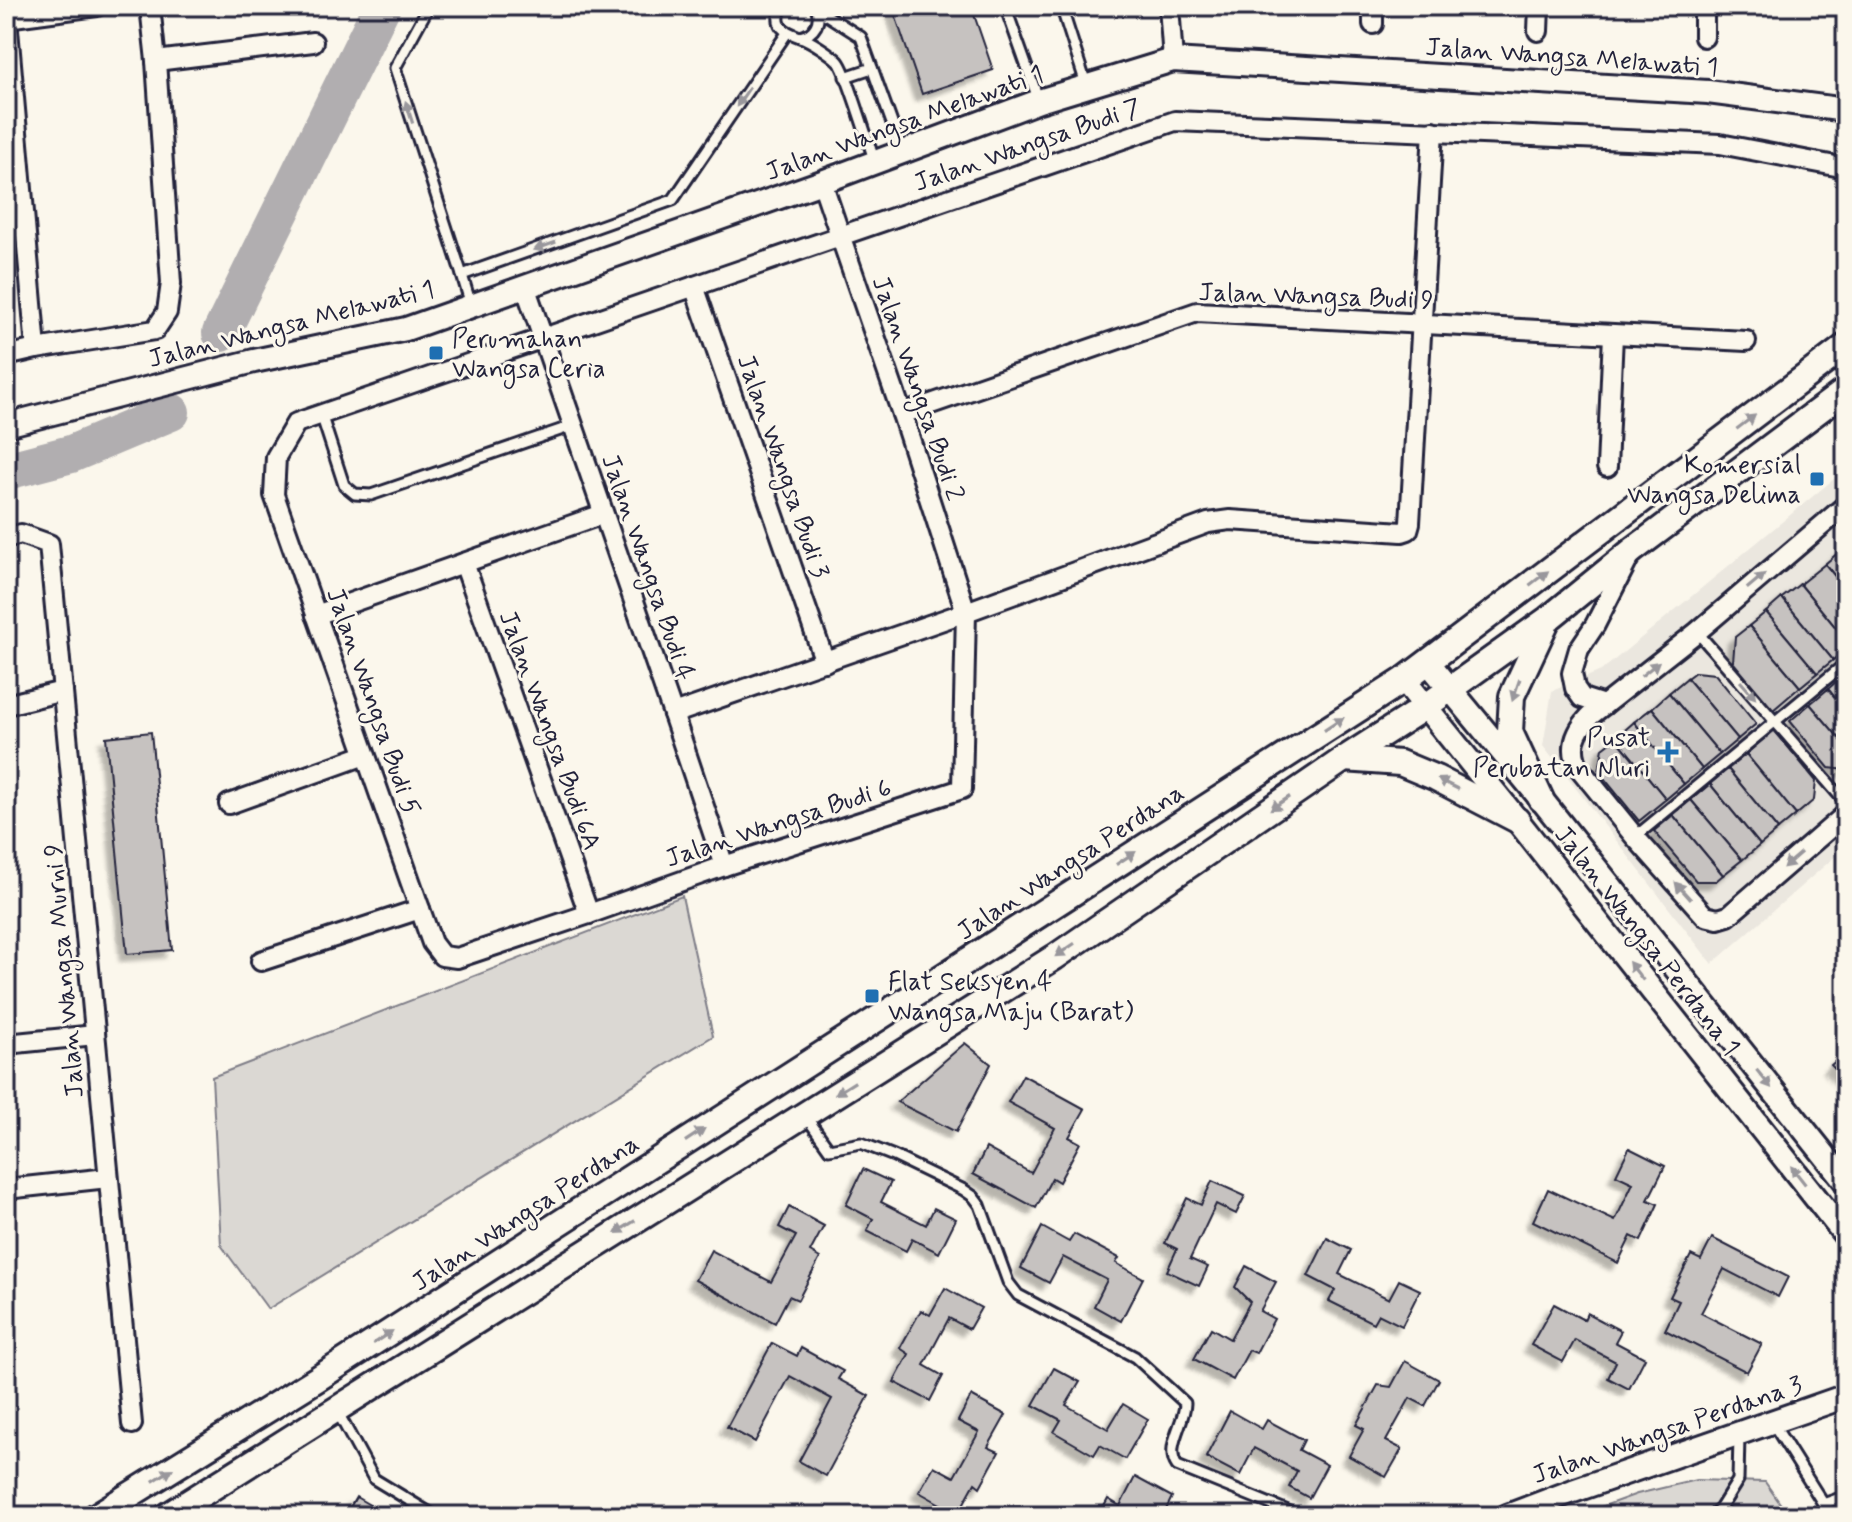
<svg xmlns="http://www.w3.org/2000/svg" width="1852" height="1522" font-family="Mynerve,sans-serif">
	<style>
		.built { fill: #ebe7df }
		.green { fill: #dbd8d3; stroke: #7e7d87; stroke-width: 2 }
		.lines { fill: none; stroke-linecap: round; stroke-linejoin: round }
		.river { stroke: #b1aeb0; stroke-width: 38 }
		.building { fill: #c6c2c0; stroke: #22223b; stroke-width: 2; filter: url(#shadow) }
		.service-casing { stroke: #22223b; stroke-width: 15 }
		.minor-casing { stroke: #22223b; stroke-width: 24 }
		.tertiary-casing { stroke: #22223b; stroke-width: 28 }
		.secondary-casing { stroke: #22223b; stroke-width: 30 }
		.service { stroke: #fbf7ec; stroke-width: 9 }
		.minor { stroke: #fbf7ec; stroke-width: 18 }
		.tertiary { stroke: #fbf7ec; stroke-width: 22 }
		.secondary { stroke: #fbf7ec; stroke-width: 24 }
		.oneway { fill: #99979c }
		.poi-dot { fill: #1f6fb2; stroke: #fbf7ec; stroke-width: 3 }
		.labels { text-anchor: middle; stroke-width: 6; stroke-linejoin: round; paint-order: stroke }
		.street-label { font-size: 26px; fill: #22223b; stroke: #fbf7ec }
		.poi-label { font-size: 26px; fill: #22223b; stroke: #fbf7ec; text-anchor: start }
	</style>
	<defs>
		<filter id="shadow"><feDropShadow dx="-7" dy="7" stdDeviation="2" flood-color="#0004"/></filter>
	</defs>
	<rect width="100%" height="100%" fill="#fbf7ec"/>
	<filter id="ink" filterUnits="userSpaceOnUse"><feTurbulence type="fractalNoise" baseFrequency=".0125" numOctaves="2"/><feDisplacementMap in="SourceGraphic" scale="16" xChannelSelector="R" yChannelSelector="G"/><feConvolveMatrix kernelMatrix="1 2 1 2 8 2 1 2 1" color-interpolation-filters="sRGB"/></filter>
	<g filter="url(#ink)">
		<path class="built" d="M1846,469v378l-134,117 -169,-218 9,-55 49,-20z"/>
		<g class="green">
			<path d="M682,896l31,140 -445,273 -47,-64 -9,-168z"/>
			<path d="M1696,1480l69,2 24,34h-213l61,-22z"/>
		</g>
		<g class="lines">
			<g class="river">
				<path d="M221,333l161,-327"/>
				<path d="M6,471l65,-17 100,-42"/>
			</g>
		</g>
		<g class="building">
			<path d="M892,6h79l22,64 -71,24z"/>
			<path d="M1846,546v44l-21,-26z"/>
			<path d="M1825,564l21,26v50l-46,-56z"/>
			<path d="M1800,584l46,56v9l-13,11 -51,-62z"/>
			<path d="M1782,598l51,62 -16,13 -51,-61z"/>
			<path d="M1766,612l51,61 -17,14 -51,-61z"/>
			<path d="M1749,626l51,61 -27,23 -40,-48 2,-25z"/>
			<path d="M1695,672l20,2 41,50 -18,15 -51,-61z"/>
			<path d="M1844,675l2,2v34l-18,-22z"/>
			<path d="M1687,678l51,61 -18,15 -51,-61z"/>
			<path d="M1828,689l18,22v35l-36,-42z"/>
			<path d="M1669,693l51,61 -18,15 -50,-61z"/>
			<path d="M1810,704l36,42v24l-17,-2 -39,-47z"/>
			<path d="M1652,708l50,61 -18,15 -50,-62z"/>
			<path d="M1634,722l50,62 -18,15 -50,-61z"/>
			<path d="M1774,730l42,51 -2,19 -18,15 -50,-61z"/>
			<path d="M151,732l21,218 -45,4 -21,-217z"/>
			<path d="M1616,738l50,61 -27,22 -40,-49 4,-24z"/>
			<path d="M1746,754l50,61 -18,15 -50,-61z"/>
			<path d="M1728,769l50,61 -18,15 -50,-61z"/>
			<path d="M1710,784l50,61 -18,15 -51,-60z"/>
			<path d="M1691,800l51,60 -19,15 -50,-60z"/>
			<path d="M1673,815l50,60 -7,6h-20l-42,-50z"/>
			<path d="M965,1043l26,21 -35,68 -59,-30z"/>
			<path d="M1846,1052v29l-15,-16z"/>
			<path d="M1023,1075l62,34 -16,28 11,6 -21,39 -7,-4 -16,30 -63,-34 13,-26 45,25 24,-45 -47,-26z"/>
			<path d="M1629,1148l36,18 -17,34 10,4 -17,37 -10,-5 -13,27 -85,-42 15,-32 67,32 18,-38 -17,-8z"/>
			<path d="M863,1169l28,13 -10,20 45,23 8,-17 22,11 -17,34 -27,-14 -6,12 -39,-20 6,-12 -27,-14z"/>
			<path d="M1212,1181l33,15 -9,18 -20,-10 -26,55 18,8 -9,19 -32,-15 10,-22 -12,-6 22,-45 14,7z"/>
			<path d="M789,1207l35,19 -14,26 10,6 -22,42 -9,-4 -14,27 -80,-43 16,-30 60,32 25,-46 -17,-9z"/>
			<path d="M1042,1227l27,15 5,-8 45,24 -3,5 27,15 -22,43 -27,-15 13,-26 -44,-23 -14,26 -28,-15z"/>
			<path d="M1327,1238l24,12 -12,24 50,25 10,-19 21,10 -18,36 -24,-12 -5,9 -44,-22 6,-11 -27,-14z"/>
			<path d="M1712,1238l76,39 -10,20 -54,-28 -23,44 61,31 -15,28 -82,-42 14,-29 -9,-4 21,-42 10,5z"/>
			<path d="M1246,1266l30,16 -16,29 14,8 -18,34 -7,-3 -16,30 -39,-21 17,-31 19,11 20,-37 -15,-15z"/>
			<path d="M945,1288l36,20 -12,21 -20,-11 -25,47 19,11 -13,25 -36,-19 15,-28 -9,-6 21,-38 9,5z"/>
			<path d="M1554,1304l30,16 3,-7 34,18 -6,11 30,16 -16,31 -21,-11 8,-16 -41,-22 -12,22 -32,-17z"/>
			<path d="M772,1343l25,13 4,-8 42,23 -5,8 31,17 -43,80 -27,-15 33,-62 -42,-23 -35,66 -28,-15z"/>
			<path d="M1405,1361l34,19 -14,26 -15,-8 -24,43 16,8 -16,28 -37,-21 15,-27 -8,-4 22,-40 13,2z"/>
			<path d="M1054,1368l26,14 -14,23 42,24 15,-25 25,15 -23,40 -25,-14 -6,10 -40,-23 7,-12 -28,-15z"/>
			<path d="M971,1396l35,19 -18,32 11,5 -19,35 -5,-4 -17,31 -39,-22 15,-26 20,11 25,-45 -21,-11z"/>
			<path d="M1230,1411l32,18 5,-9 37,20 -5,10 28,15 -18,33 -20,-11 8,-16 -43,-23 -14,27 -34,-18z"/>
			<path d="M1135,1477l37,20 -9,19h-16l-9,-5 -2,5h-37l9,-17 12,7z"/>
			<path d="M356,1497l24,14 -3,5h-32z"/>
		</g>
		<g class="lines">
			<defs>
				<g id="service">
					<path d="M429,6l-34,62 67,207 211,-75 114,-167"/>
					<path d="M782,6c-9,21 2,25 18,31 10,3 31,17 38,24 8,7 31,85 37,101"/>
					<path d="M1005,6l34,95"/>
					<path d="M1061,6l26,81"/>
					<path d="M817,9l44,28 41,114"/>
					<path d="M800,37c15,-3 22,-16 16,-30"/>
					<path d="M845,77l27,-9"/>
					<path d="M462,275l9,30"/>
					<path d="M321,414l23,71 11,9 16,1 201,-69"/>
					<path d="M1697,632l149,171"/>
					<path d="M1635,837l211,-174"/>
					<path d="M805,1115l24,34 32,-6 33,13 70,34 10,7 6,8 28,77 10,13 117,62 50,46c0,20 -21,44 -8,63l123,50"/>
					<path d="M337,1411l37,68 61,37"/>
					<path d="M1772,1422l59,94"/>
					<path d="M1823,1504l23,-8"/>
					<path d="M1712,1516l8,-7 18,-29 1,-44"/>
				</g>
				<g id="minor">
					<path d="M1169,6l4,54"/>
					<path d="M6,18l91,-12"/>
					<path d="M7,18l29,331"/>
					<path d="M1373,24v-18"/>
					<path d="M1538,31l1,-25"/>
					<path d="M1704,37v-31"/>
					<path d="M156,61l157,-19"/>
					<path d="M822,182l18,53 62,179 64,198 -4,177 -238,77 -135,48 -132,44 -15,-2 -10,-13 -12,-34 -146,-414 2,-38 20,-34 879,-302 545,23 126,24"/>
					<path d="M525,286l148,428 51,152"/>
					<path d="M694,286l131,376"/>
					<path d="M6,356l30,-7 119,-19 12,-18 4,-29 -15,-222 -6,-55"/>
					<path d="M902,414l295,-102 549,29"/>
					<path d="M1607,467l6,-132"/>
					<path d="M1846,505l-149,127 -107,84c-15,16 -22,33 -10,53l55,68 70,79 13,3 10,-3 118,-102"/>
					<path d="M6,538l15,-4 28,10 83,880"/>
					<path d="M464,563l125,351"/>
					<path d="M316,615l287,-101"/>
					<path d="M6,705l57,-14"/>
					<path d="M1604,705l-22,-7 -7,-10 -3,-15 7,-24 16,-24 35,-69"/>
					<path d="M673,714l293,-102 242,-89 22,-3 172,12 6,-2 2,-7 23,-392"/>
					<path d="M229,804l136,-49"/>
					<path d="M261,961l159,-52"/>
					<path d="M6,1044l89,-9"/>
					<path d="M6,1189l102,-11"/>
				</g>
				<g id="tertiary">
					<path d="M6,425l248,-64 152,-32 416,-147 217,-81 134,-41 535,32 138,18"/>
					<path d="M1428,662l113,137 305,383"/>
					<path d="M1404,680l113,140 329,416"/>
					<path d="M1507,1516l66,-25 273,-95"/>
				</g>
				<g id="secondary">
					<path d="M1344,759l56,4 36,15 81,42"/>
					<path d="M1541,799l-31,-67 2,-36 35,-75"/>
					<path d="M96,1516l221,-137 1087,-699 442,-334"/>
					<path d="M167,1516l888,-559 289,-198 81,-52 123,-88 85,-69 213,-160"/>
				</g>
			</defs>
			<use href="#service" class="service-casing"/>
			<use href="#minor" class="minor-casing"/>
			<use href="#tertiary" class="tertiary-casing"/>
			<use href="#secondary" class="secondary-casing"/>
			<use href="#service" class="service"/>
			<use href="#minor" class="minor"/>
			<use href="#tertiary" class="tertiary"/>
			<use href="#secondary" class="secondary"/>
		</g>
		<defs><path id="oneway-solid" d="M-6-.8H1V-3.2L6.5 0L1 3.2V.8H-6Z" transform="scale(2)"/></defs>
		<g class="oneway">
			<use href="#oneway-solid" transform="translate(743 97) rotate(124)"/>
			<use href="#oneway-solid" transform="translate(409 112) rotate(-108)"/>
			<use href="#oneway-solid" transform="translate(545 246) rotate(160)"/>
			<use href="#oneway-solid" transform="translate(1746 422) rotate(-37)"/>
			<use href="#oneway-solid" transform="translate(1539 578) rotate(-37)"/>
			<use href="#oneway-solid" transform="translate(1756 581) rotate(-40)"/>
			<use href="#oneway-solid" transform="translate(1650 669) rotate(-39)"/>
			<use href="#oneway-solid" transform="translate(1516 690) rotate(109)"/>
			<use href="#oneway-solid" transform="translate(1748 690) rotate(49)"/>
			<use href="#oneway-solid" transform="translate(1334 724) rotate(-33)"/>
			<use href="#oneway-solid" transform="translate(1448 784) rotate(-153)"/>
			<use href="#oneway-solid" transform="translate(1280 803) rotate(146)"/>
			<use href="#oneway-solid" transform="translate(1126 858) rotate(-33)"/>
			<use href="#oneway-solid" transform="translate(1792 860) rotate(139)"/>
			<use href="#oneway-solid" transform="translate(1683 891) rotate(-132)"/>
			<use href="#oneway-solid" transform="translate(1065 950) rotate(146)"/>
			<use href="#oneway-solid" transform="translate(1636 971) rotate(-128)"/>
			<use href="#oneway-solid" transform="translate(1764 1079) rotate(51)"/>
			<use href="#oneway-solid" transform="translate(845 1088) rotate(148)"/>
			<use href="#oneway-solid" transform="translate(695 1135) rotate(-33)"/>
			<use href="#oneway-solid" transform="translate(1798 1175) rotate(-128)"/>
			<use href="#oneway-solid" transform="translate(625 1227) rotate(148)"/>
			<use href="#oneway-solid" transform="translate(383 1337) rotate(-33)"/>
			<use href="#oneway-solid" transform="translate(163 1475) rotate(-32)"/>
		</g>
	</g>
	<g class="poi-dot">
		<rect x="428" y="345" width="16" height="16" rx="4"/>
		<rect x="1809" y="471" width="16" height="16" rx="4"/>
		<path d="M1664 740h8v8h8v8h-8v8h-8v-8h-8v-8h8z"/>
		<rect x="864" y="988" width="16" height="16" rx="4"/>
	</g>
	<g class="labels">
		<g class="street-label">
			<text transform="translate(1572 56) rotate(4)" y="9">Jalan Wangsa Melawati 1</text>
			<text transform="translate(904 122) rotate(-20)" y="9">Jalan Wangsa Melawati 1</text>
			<text transform="translate(1027 144) rotate(-19)" y="9">Jalan Wangsa Budi 7</text>
			<text transform="translate(1316 295) rotate(2)" y="9">Jalan Wangsa Budi 9</text>
			<text transform="translate(291 323) rotate(-14)" y="9">Jalan Wangsa Melawati 1</text>
			<text transform="translate(919 388) rotate(71)" y="9">Jalan Wangsa Budi 2</text>
			<text transform="translate(784 466) rotate(71)" y="9">Jalan Wangsa Budi 3</text>
			<text transform="translate(649 567) rotate(71)" y="9">Jalan Wangsa Budi 4</text>
			<text transform="translate(374 701) rotate(71)" y="9">Jalan Wangsa Budi 5</text>
			<text transform="translate(551 730) rotate(70)" y="9">Jalan Wangsa Budi 6A</text>
			<text transform="translate(778 822) rotate(-18)" y="9">Jalan Wangsa Budi 6</text>
			<text transform="translate(1070 861) rotate(-33)" y="9">Jalan Wangsa Perdana</text>
			<text transform="translate(1648 940) rotate(52)" y="9">Jalan Wangsa Perdana 1</text>
			<text transform="translate(63 971) rotate(-95)" y="9">Jalan Wangsa Murni 9</text>
			<text transform="translate(525 1212) rotate(-33)" y="9">Jalan Wangsa Perdana</text>
			<text transform="translate(1667 1429) rotate(-19)" y="9">Jalan Wangsa Perdana 3</text>
		</g>
		<g class="poi-label">
			<text x="452" y="347">Perumahan<tspan x="452" dy="30">Wangsa Ceria</tspan></text>
			<text x="1801" y="473" text-anchor="end">Komersial<tspan x="1801" dy="30">Wangsa Delima</tspan></text>
			<text x="1650" y="746" text-anchor="end">Pusat<tspan x="1650" dy="30">Perubatan Nluri</tspan></text>
			<text x="888" y="990">Flat Seksyen 4<tspan x="888" dy="30">Wangsa Maju (Barat)</tspan></text>
		</g>
	</g>
	<rect width="1852" height="1522" fill="none" stroke="#fbf7ec" stroke-width="32"/>
	<rect x="16" y="16" width="1820" height="1490" fill="none" stroke="#22223b" stroke-width="3" filter="url(#ink)"/>
</svg>
